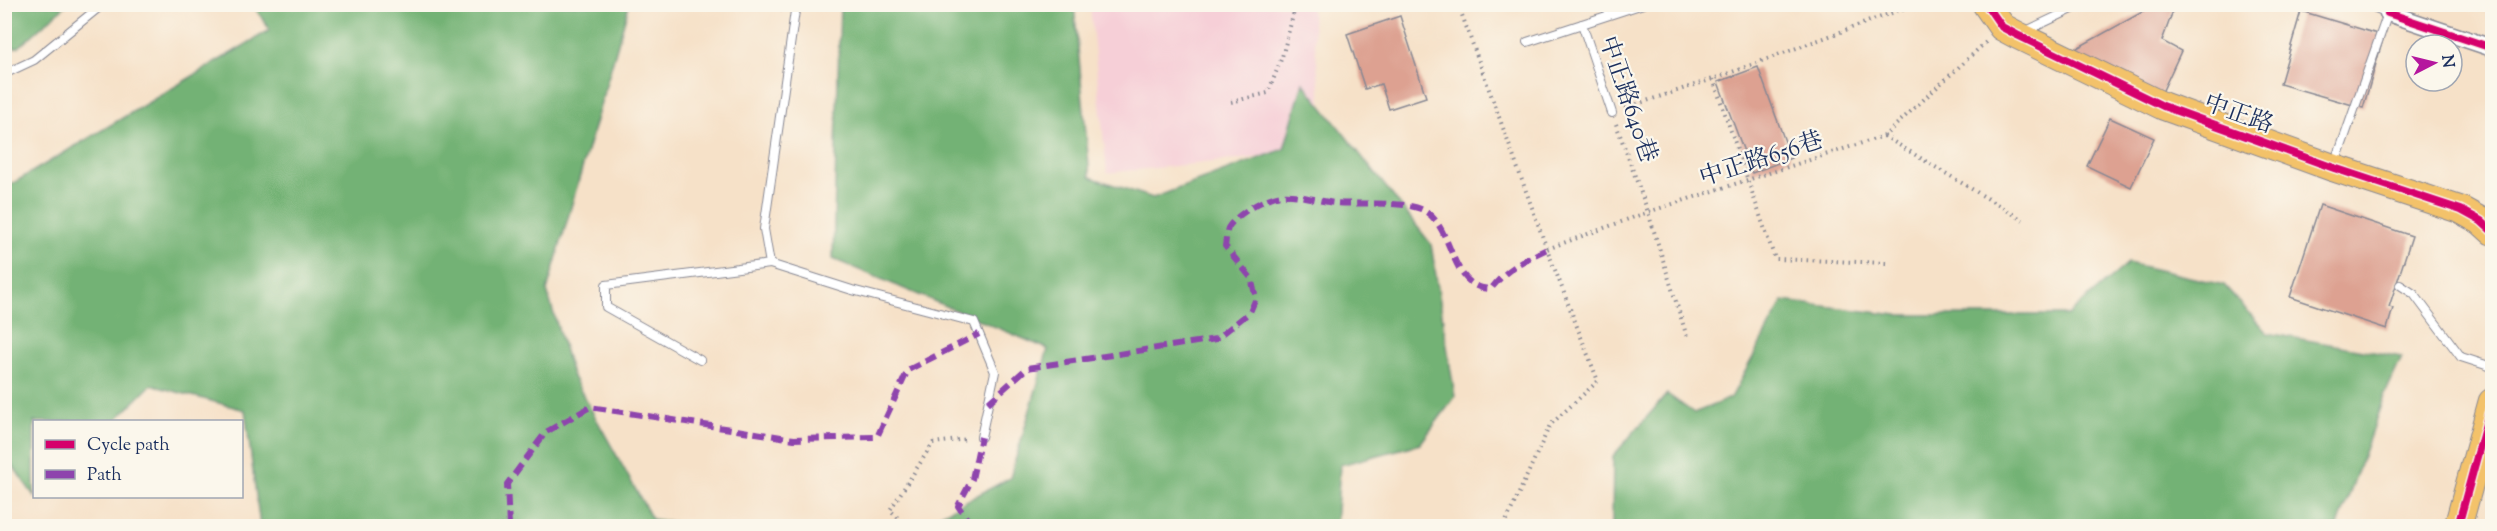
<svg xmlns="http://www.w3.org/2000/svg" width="2497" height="531" font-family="'Sorts Mill Goudy','Noto Serif TC',serif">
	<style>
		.built { fill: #f6cfd7 }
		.forest { fill: #73b274; stroke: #477069; stroke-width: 1.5 }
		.building { fill: #dda191 }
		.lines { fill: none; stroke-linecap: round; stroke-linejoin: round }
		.lane-casing { stroke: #888893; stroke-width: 10 }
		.street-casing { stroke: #888893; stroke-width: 19 }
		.primary-casing { stroke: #888893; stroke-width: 29 }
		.path { stroke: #888893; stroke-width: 4; stroke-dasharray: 1.5 4.5; stroke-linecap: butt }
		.lane { stroke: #fff; stroke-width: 8 }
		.street { stroke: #fff; stroke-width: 16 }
		.primary { stroke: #f3c26a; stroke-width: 27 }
		.quiet { stroke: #8e44ad; stroke-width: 6; stroke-dasharray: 12 6; stroke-linecap: butt }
		.cycleway-casing { stroke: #fbf7ec; stroke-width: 11 }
		.cycleway { stroke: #d6006c; stroke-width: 8 }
		.labels { text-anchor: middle; stroke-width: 4.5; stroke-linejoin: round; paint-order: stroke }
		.street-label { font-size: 24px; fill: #1b2f5e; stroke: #fbf7ec }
	</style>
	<rect width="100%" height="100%" fill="#fbf7ec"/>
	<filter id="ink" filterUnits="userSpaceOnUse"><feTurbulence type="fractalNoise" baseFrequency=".0167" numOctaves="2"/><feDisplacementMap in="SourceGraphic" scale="12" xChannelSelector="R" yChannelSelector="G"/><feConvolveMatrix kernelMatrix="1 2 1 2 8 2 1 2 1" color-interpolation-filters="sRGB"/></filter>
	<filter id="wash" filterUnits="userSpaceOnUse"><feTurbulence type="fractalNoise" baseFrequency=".008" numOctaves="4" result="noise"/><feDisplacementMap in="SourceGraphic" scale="24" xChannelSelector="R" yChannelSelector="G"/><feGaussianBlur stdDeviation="1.35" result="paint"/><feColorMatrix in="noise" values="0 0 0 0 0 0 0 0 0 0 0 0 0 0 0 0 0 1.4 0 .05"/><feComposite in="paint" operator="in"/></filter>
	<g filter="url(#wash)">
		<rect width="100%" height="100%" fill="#f6e1c8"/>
		<path class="built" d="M1090,5h221l15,145 -219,23z"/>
		<g class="forest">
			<path d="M4,5l1,-1 61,1 -47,42 -14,2z"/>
			<path d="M253,5h376l-82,286 25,84 80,144 45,7h-437l-15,-116 -94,-25 -36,36 -81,1v74l-29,-41v-267l265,-158z"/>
			<path d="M840,5h234l16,172 63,21 131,-49 19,-67 128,162 24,153 -35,47 -80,21 -4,61h-417l91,-48 38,-129 -215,-90z"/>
			<path d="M2128,263l96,22 43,48 135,24 -19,42 -45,127h-726l1,-70 54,-62 27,19 37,-15 52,-97 114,14h171z"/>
		</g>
		<g id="blocks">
			<g class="building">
				<path d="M2155,5h11l8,3 -12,33 19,10 -23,50 -86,-43 5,-10z"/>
				<path d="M2301,11l83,25 -21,72 -83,-24z"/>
				<path d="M1400,16l26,81 -37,12 -8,-25 -16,5 -18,-55z"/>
				<path d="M1758,67l33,91 -39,15 -34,-91z"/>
				<path d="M2110,118l44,20 -23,49 -44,-21z"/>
				<path d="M2320,205l92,31 -23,71 4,1 -6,21 -97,-32z"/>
			</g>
		</g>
	</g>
	<g filter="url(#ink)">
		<use href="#blocks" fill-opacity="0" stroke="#888893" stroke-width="1.5"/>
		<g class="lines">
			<defs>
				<g id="lane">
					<path d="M2024,32l59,-28"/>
					<path d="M1527,42l55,-18"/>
					<path d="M4,74l30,-14 69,-56"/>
					<path d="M1612,113l-30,-89 61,-20"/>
					<path d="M2335,164l53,-151 -22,-9"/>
					<path d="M770,264l82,26 122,32 21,50 -14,65"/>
					<path d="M2400,285l14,9 47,63 31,10"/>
					<path d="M700,360l-94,-53v-22l164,-21 -6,-35 32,-225"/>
				</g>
				<path id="street" d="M2388,13l104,35"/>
				<g id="primary">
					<path d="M1986,4l16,23 15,8 146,71 171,62 127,42 20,11 11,10"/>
					<path d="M2458,526l34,-124"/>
				</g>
			</defs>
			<use href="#lane" class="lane-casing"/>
			<use href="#street" class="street-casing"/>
			<use href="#primary" class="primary-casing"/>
			<g class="path">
				<path d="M1458,4l89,245"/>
				<path d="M1713,79l62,180 112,4"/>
				<path d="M1231,102l37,-9 14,-36 14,-53"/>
				<path d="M1625,108l88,-29 203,-75"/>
				<path d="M1616,124l32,88 39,125"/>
				<path d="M1884,136l139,84"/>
				<path d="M906,526l-16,-16 43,-67 35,-4"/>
				<path d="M1504,526l46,-101 48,-44 -51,-132 101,-37 236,-76 102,-94"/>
			</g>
			<use href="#lane" class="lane"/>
			<use href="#street" class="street"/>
			<use href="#primary" class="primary"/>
			<g class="quiet">
				<path d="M781,4l3,7"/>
				<path d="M988,403l39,-35 189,-29 34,-27 6,-14 -5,-20 -26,-32c1,-5 1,-13 3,-18 7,-13 39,-32 54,-33 15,-2 38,7 54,8 23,2 67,-3 87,7 32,16 25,79 68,79 15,-20 33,-29 56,-40"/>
				<path d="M509,526l-2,-42 39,-52 44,-25 204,32 83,-2 31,-67 71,-36"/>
				<path d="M972,526l-14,-20 14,-27 9,-42"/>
			</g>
			<defs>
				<g id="cycleway">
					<path d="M1986,4l16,23 15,8 146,71 171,62 127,42 20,11 11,10"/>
					<path d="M2388,13l104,35"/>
					<path d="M2458,526l34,-124"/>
				</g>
			</defs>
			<use href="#cycleway" class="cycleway-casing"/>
			<use href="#cycleway" class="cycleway"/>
		</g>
	</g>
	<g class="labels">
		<g class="street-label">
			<text transform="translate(1629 99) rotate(71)" y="8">中正路640巷</text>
			<text transform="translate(2239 113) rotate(20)" y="8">中正路</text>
			<text transform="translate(1761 158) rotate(-18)" y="8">中正路656巷</text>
		</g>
	</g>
	<rect width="2497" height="531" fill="none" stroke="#fbf7ec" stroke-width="24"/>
	<rect x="33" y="420" width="210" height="78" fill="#fbf7ec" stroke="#a1a7b3" stroke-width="1.5"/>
	<rect x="45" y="440" width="30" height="9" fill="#d6006c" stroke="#a1a7b3" stroke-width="1.5"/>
	<text x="87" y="450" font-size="18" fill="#1b2f5e">Cycle path</text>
	<rect x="45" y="470" width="30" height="9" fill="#8e44ad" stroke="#a1a7b3" stroke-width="1.5"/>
	<text x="87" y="480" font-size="18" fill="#1b2f5e">Path</text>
	<g transform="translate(2434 63) rotate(83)"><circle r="28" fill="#fbf7ec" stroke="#a1a7b3" stroke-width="1.5"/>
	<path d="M0-4.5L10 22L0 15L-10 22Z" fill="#b5179e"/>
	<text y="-9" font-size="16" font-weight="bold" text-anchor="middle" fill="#1b2f5e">N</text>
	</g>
</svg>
